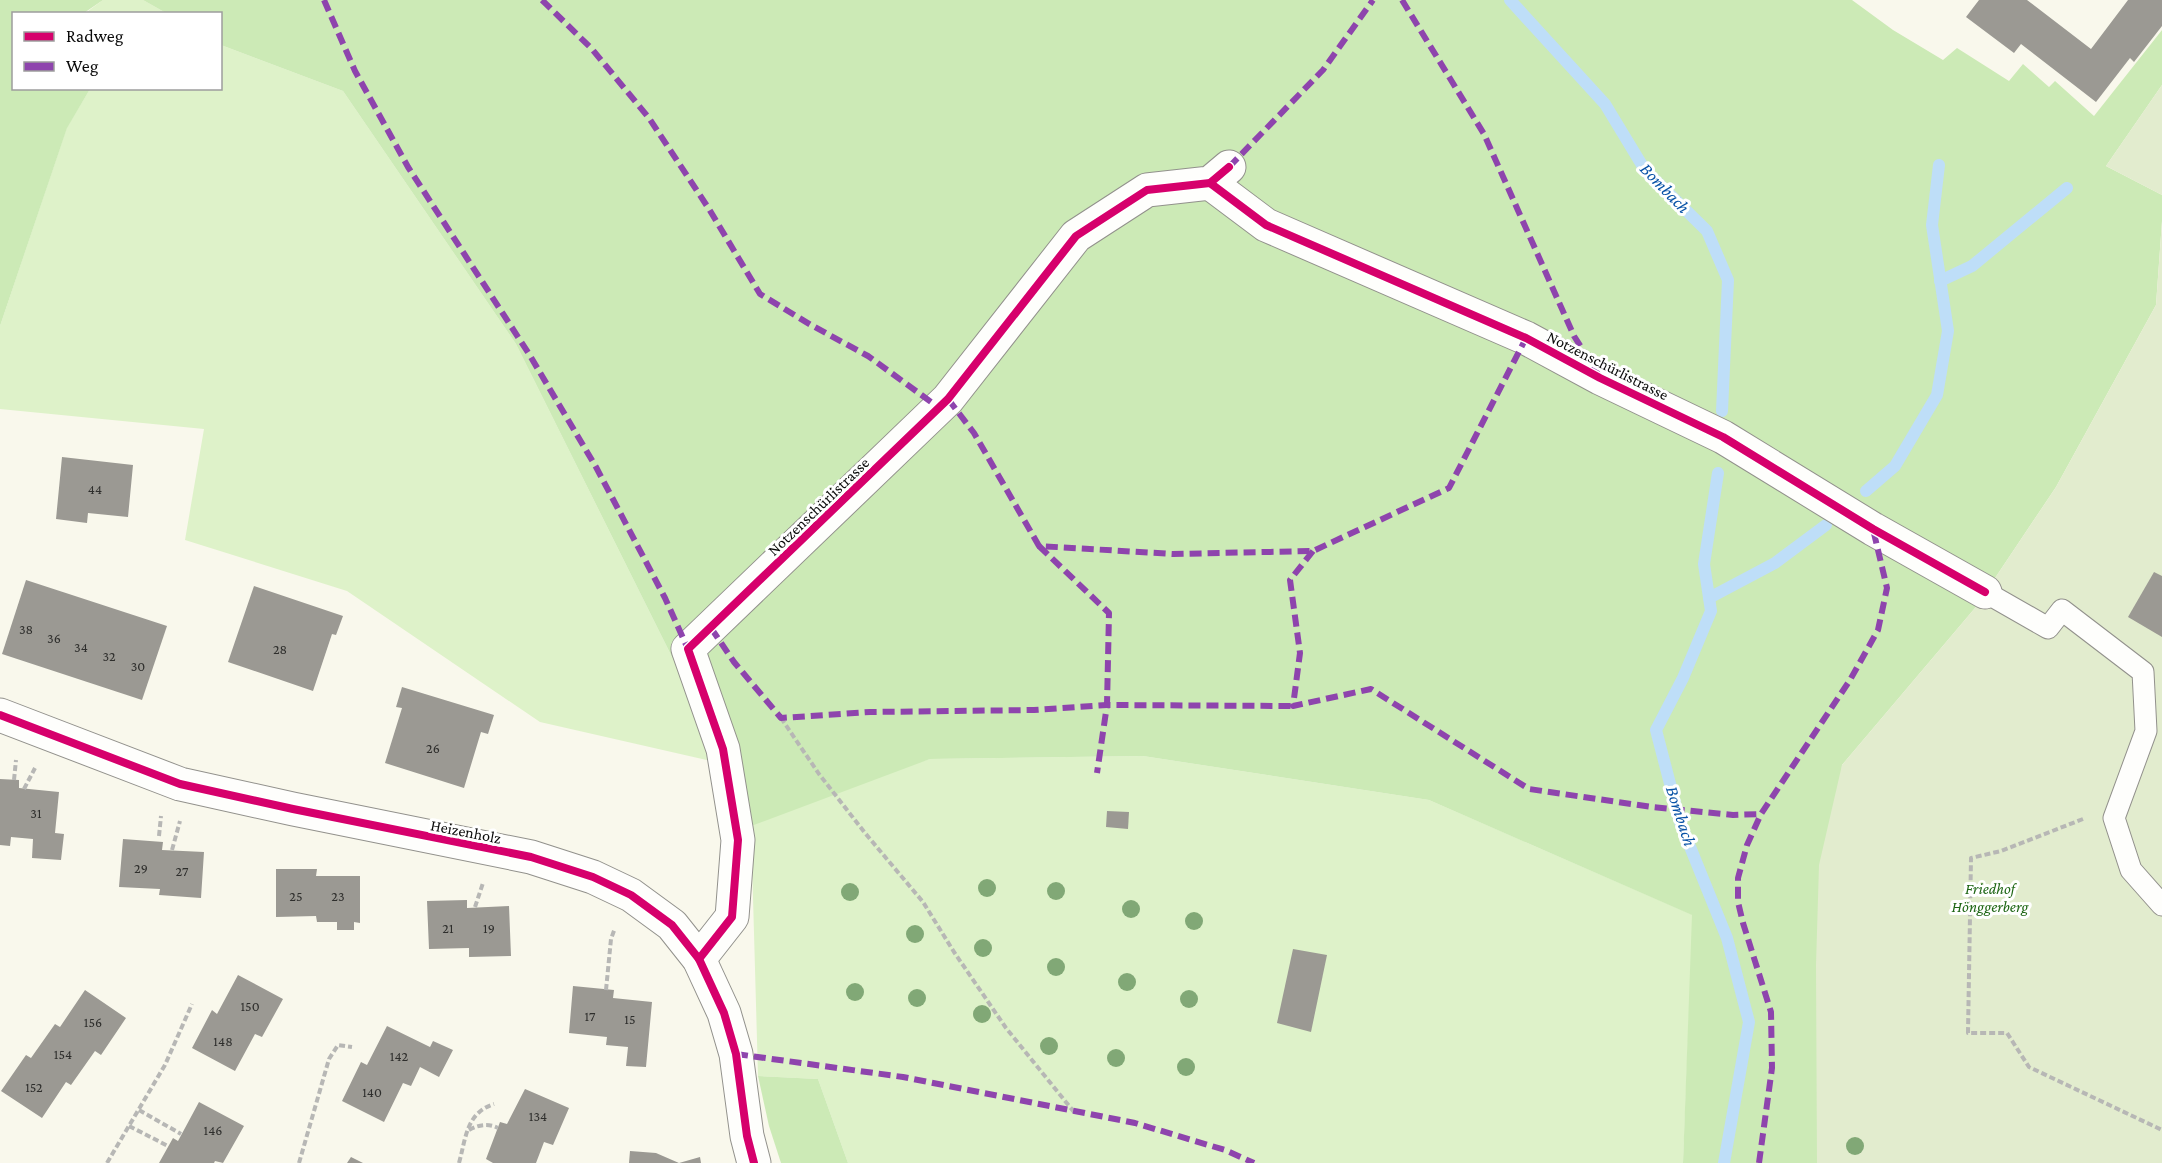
<svg xmlns="http://www.w3.org/2000/svg" width="2162" height="1163" font-family="'Crimson Pro',serif">
	<style>
		.green { fill: #def2c9 }
		.forest { fill: #cceab6 }
		.cemetery { fill: #e2ecce }
		.lines { fill: none; stroke-linecap: round; stroke-linejoin: round }
		.stream { stroke: #bedef8; stroke-width: 12 }
		.building { fill: #9b9993 }
		.service-casing { stroke: #92918c; stroke-width: 23 }
		.minor-casing { stroke: #92918c; stroke-width: 35 }
		.path { stroke: #b7b7b5; stroke-width: 4; stroke-dasharray: 6 3; stroke-linecap: butt }
		.service { stroke: #fefefc; stroke-width: 21 }
		.minor { stroke: #fefefc; stroke-width: 33 }
		.quiet { stroke: #8e44ad; stroke-width: 6; stroke-dasharray: 12 6; stroke-linecap: butt }
		.cycleway-casing { stroke: #fff; stroke-width: 11 }
		.cycleway { stroke: #d6006c; stroke-width: 8 }
		.tree { fill: #81a876 }
		.labels { text-anchor: middle; stroke-width: 6; stroke-linejoin: round; paint-order: stroke }
		.number-label { font-size: 14px; fill: #2e2e2c }
		.street-label { font-size: 16px; fill: #0a0a0a; stroke: #fff }
		.park-label { font-size: 16px; font-style: italic; fill: #1e6615; stroke: #fff }
		.water-label { font-size: 18px; font-style: italic; fill: #0852a6; stroke: #fff }
	</style>
	<rect width="100%" height="100%" fill="#f9f8ec"/>
	<g class="green">
		<path d="M103,0h40l23,13 -82,1z"/>
		<path d="M221,45l122,46 173,253 162,325 33,92 -171,-39 -193,-131 -162,-51 19,-111 -204,-20v-83l67,-199 23,-38 130,-1z"/>
		<path d="M1143,756l286,44 264,115 -10,248h-835l-30,-84 -60,-3 -7,-250 61,-33 118,-34z"/>
	</g>
	<g class="forest">
		<path d="M0,0h103l-19,13 -70,1v74l76,1 -23,39 -67,198z"/>
		<path d="M143,0h1709l41,30 50,30 14,-12 52,33 14,-17 26,23 6,-6 39,35 68,-86v55l-56,81 56,29v26l-6,84 -100,182 -81,121 -133,157 -24,398h-135l9,-248 -263,-115 -286,-44 -213,3 -179,67 -73,-157 -162,-325 -173,-253 -122,-46 -1,-31 -54,-1z"/>
		<path d="M758,1076l60,3 30,84h-67l-12,-37z"/>
	</g>
	<g class="cemetery">
		<path d="M2162,85v110l-56,-29z"/>
		<path d="M2162,221v942h-345l-1,-198 3,-100 23,-100 133,-157 81,-121 100,-182z"/>
	</g>
	<g class="lines">
		<g class="stream">
			<path d="M1510,0l95,104 40,66 62,61 21,49 -6,131"/>
			<path d="M1940,281l32,-15 95,-78"/>
			<path d="M1718,473l-14,91 7,47 -28,67 -27,52 24,92 47,116 22,84 -25,141"/>
			<path d="M1866,491l29,-25 42,-71 11,-64 -16,-106 7,-60"/>
			<path d="M1709,598l66,-35 51,-38"/>
		</g>
	</g>
	<g class="building">
		<path d="M1979,0h48l64,49 37,-49h34v26l-28,36 -4,-4 -34,44 -75,-58 -7,9 -48,-36z"/>
		<path d="M62,457l71,8 -5,52 -40,-4 -1,10 -31,-4z"/>
		<path d="M2154,572l8,4v61l-34,-20z"/>
		<path d="M26,580l141,46 -25,74 -140,-46z"/>
		<path d="M254,586l89,30 -7,19 -4,-1 -19,57 -85,-29z"/>
		<path d="M402,687l92,28 -6,19 -7,-2 -17,56 -79,-25 17,-55 -6,-1z"/>
		<path d="M0,779l19,1v8l40,4 -4,41 9,1 -3,26 -29,-2 1,-19 -22,-2 -1,9 -10,-1z"/>
		<path d="M1107,811l22,1 -1,17 -22,-2z"/>
		<path d="M123,839l40,3 -1,8 42,2 -3,46 -42,-3 1,-6 -41,-2z"/>
		<path d="M276,869h41l-1,7h44v47l-6,-1v8h-17v-8h-20l-1,-6 -40,1z"/>
		<path d="M467,900v8l42,-2 2,50 -42,1v-9l-40,1 -2,-48z"/>
		<path d="M1293,949l34,6 -16,77 -34,-9z"/>
		<path d="M238,975l45,24 -21,38 -7,-3 -20,37 -43,-23 20,-38 5,4z"/>
		<path d="M573,986l41,4 -1,8 39,4 -6,65 -20,-1 2,-19 -22,-2 1,-8 -38,-4z"/>
		<path d="M85,990l41,28 -25,37 -6,-4 -24,34 -5,-3 -24,36 -41,-27 25,-36 5,3 24,-34 5,3z"/>
		<path d="M387,1026l43,21 3,-6 20,9 -14,27 -19,-10 -9,19 -8,-3 -19,39 -42,-21 19,-39 6,3z"/>
		<path d="M525,1089l44,19 -16,37 -9,-3 -8,21h-43l-7,-4 14,-37 7,2z"/>
		<path d="M199,1102l45,24 -21,37 -8,-2 -1,2h-55l14,-25 5,3z"/>
		<path d="M630,1151l26,2 23,10 21,-6 1,6h-72z"/>
		<path d="M351,1157l12,6h-16z"/>
	</g>
	<g class="lines">
		<defs>
			<path id="service" d="M1985,592l63,36 14,-18 81,62 3,59 -32,87 17,52 31,35"/>
			<g id="minor">
				<path d="M1210,183l56,42 260,113 74,40 123,59 150,92 112,63"/>
				<path d="M0,715l180,69 113,25 238,48 62,20 38,18 41,30 27,34 25,54 12,41 11,82 7,27"/>
				<path d="M699,959l33,-42 6,-77 -15,-91 -35,-100 260,-250 128,-163 71,-46 63,-7 19,-16"/>
			</g>
		</defs>
		<use href="#service" class="service-casing"/>
		<use href="#minor" class="minor-casing"/>
		<g class="path">
			<path d="M781,718l38,56 46,59 58,69 31,50 52,76 68,84"/>
			<path d="M14,780l2,-20"/>
			<path d="M24,789l11,-21"/>
			<path d="M2083,819l-82,32 -30,7 -3,175h39l22,34 133,63"/>
			<path d="M159,836l2,-20"/>
			<path d="M172,850l8,-29"/>
			<path d="M475,907l8,-24"/>
			<path d="M606,990l5,-51 4,-11"/>
			<path d="M139,1110l42,24"/>
			<path d="M129,1126l39,20"/>
			<path d="M469,1130c9,-5 19,-7 29,-2"/>
			<path d="M107,1163l58,-98 27,-61"/>
			<path d="M299,1163l30,-104 9,-14 14,2"/>
			<path d="M459,1163c7,-25 7,-50 35,-59"/>
		</g>
		<use href="#service" class="service"/>
		<use href="#minor" class="minor"/>
		<g class="quiet">
			<path d="M324,0l31,71 53,96 121,187 67,113 69,131 23,51"/>
			<path d="M542,0l50,49 57,69 60,91 51,85 51,31 57,31 70,51"/>
			<path d="M1402,0l82,134 90,202 24,38"/>
			<path d="M1229,167l94,-97 50,-70"/>
			<path d="M948,399l26,34 65,113 134,8 140,-3 136,-63 77,-150"/>
			<path d="M1039,546l70,67 -2,92 -10,68"/>
			<path d="M1313,551l-23,29 10,73 -7,53 78,-17 158,100 123,18 81,8 28,-1"/>
			<path d="M711,628l23,34 47,56 89,-6 164,-2 73,-5 186,1"/>
			<path d="M736,1054l167,23 232,46 90,27 29,13"/>
			<path d="M1759,1163l13,-95 -1,-56 -28,-89 -5,-21v-24l9,-33 14,-31 89,-134 28,-50 9,-42 -14,-59"/>
		</g>
		<defs>
			<g id="cycleway">
				<path d="M1210,183l56,42 260,113 74,40 123,59 150,92 112,63"/>
				<path d="M0,715l180,69 113,25 238,48 62,20 38,18 41,30 27,34 25,54 12,41 11,82 7,27"/>
				<path d="M699,959l33,-42 6,-77 -15,-91 -35,-100 260,-250 128,-163 71,-46 63,-7 19,-16"/>
			</g>
		</defs>
		<use href="#cycleway" class="cycleway-casing"/>
		<use href="#cycleway" class="cycleway"/>
	</g>
	<g class="tree">
		<circle cx="987" cy="888" r="9"/>
		<circle cx="1056" cy="891" r="9"/>
		<circle cx="850" cy="892" r="9"/>
		<circle cx="1131" cy="909" r="9"/>
		<circle cx="1194" cy="921" r="9"/>
		<circle cx="915" cy="934" r="9"/>
		<circle cx="983" cy="948" r="9"/>
		<circle cx="1056" cy="967" r="9"/>
		<circle cx="1127" cy="982" r="9"/>
		<circle cx="855" cy="992" r="9"/>
		<circle cx="917" cy="998" r="9"/>
		<circle cx="1189" cy="999" r="9"/>
		<circle cx="982" cy="1014" r="9"/>
		<circle cx="1049" cy="1046" r="9"/>
		<circle cx="1116" cy="1058" r="9"/>
		<circle cx="1186" cy="1067" r="9"/>
		<circle cx="1855" cy="1146" r="9"/>
	</g>
	<g class="labels">
		<g class="number-label">
			<text x="95" y="494">44</text>
			<text x="26" y="634">38</text>
			<text x="54" y="643">36</text>
			<text x="81" y="652">34</text>
			<text x="280" y="654">28</text>
			<text x="109" y="661">32</text>
			<text x="138" y="671">30</text>
			<text x="433" y="753">26</text>
			<text x="36" y="818">31</text>
			<text x="141" y="873">29</text>
			<text x="182" y="876">27</text>
			<text x="296" y="901">25</text>
			<text x="338" y="901">23</text>
			<text x="448" y="933">21</text>
			<text x="489" y="933">19</text>
			<text x="250" y="1011">150</text>
			<text x="590" y="1021">17</text>
			<text x="630" y="1024">15</text>
			<text x="93" y="1027">156</text>
			<text x="223" y="1046">148</text>
			<text x="63" y="1059">154</text>
			<text x="399" y="1061">142</text>
			<text x="34" y="1092">152</text>
			<text x="372" y="1097">140</text>
			<text x="538" y="1121">134</text>
			<text x="213" y="1135">146</text>
		</g>
		<g class="street-label">
			<text transform="translate(1608 365) rotate(27)" y="6">Notzenschürlistrasse</text>
			<text transform="translate(818 506) rotate(-44)" y="6">Notzenschürlistrasse</text>
			<text transform="translate(466 831) rotate(11)" y="6">Heizenholz</text>
		</g>
		<g class="park-label">
			<text x="1990" y="894">Friedhof<tspan x="1990" dy="18">Hönggerberg</tspan></text>
		</g>
		<g class="water-label">
			<text transform="translate(1665 188) rotate(46)" y="6">Bombach</text>
			<text transform="translate(1681 816) rotate(72)" y="6">Bombach</text>
		</g>
	</g>
	<rect x="12" y="12" width="210" height="78" fill="#ffffff" stroke="#9d9d9d" stroke-width="1.5"/>
	<rect x="24" y="32" width="30" height="9" fill="#d6006c" stroke="#9d9d9d" stroke-width="1.5"/>
	<text x="66" y="42" font-size="18" fill="#0a0a0a">Radweg</text>
	<rect x="24" y="62" width="30" height="9" fill="#8e44ad" stroke="#9d9d9d" stroke-width="1.5"/>
	<text x="66" y="72" font-size="18" fill="#0a0a0a">Weg</text>
</svg>
